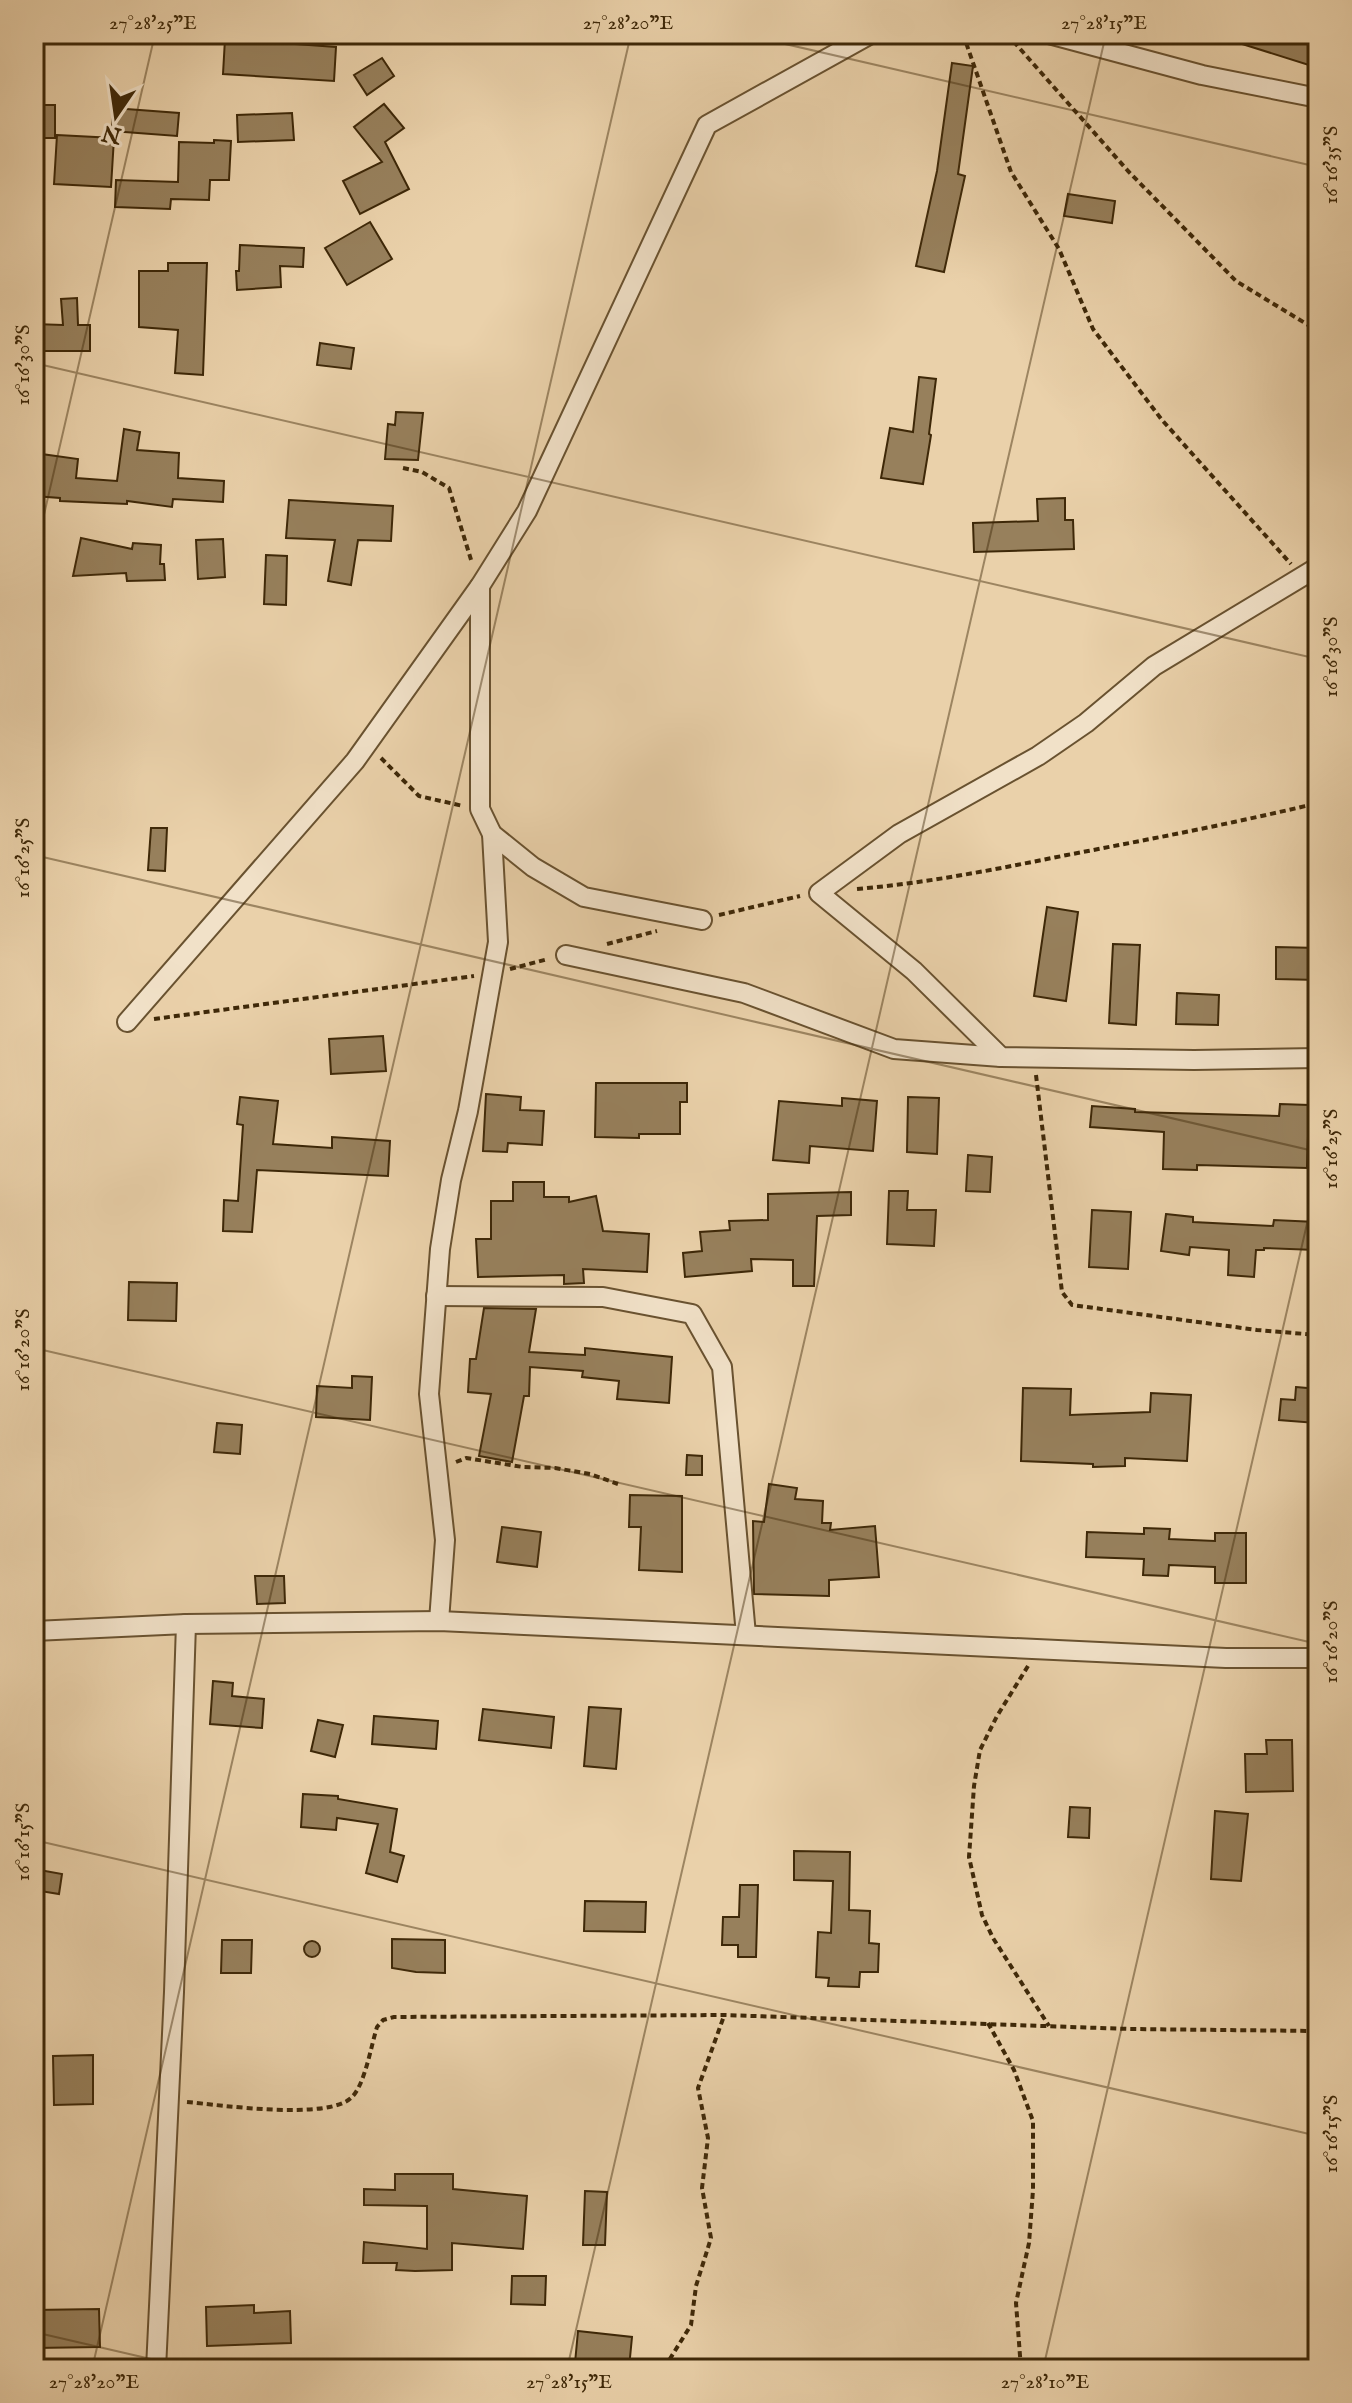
<svg xmlns="http://www.w3.org/2000/svg" width="1352" height="2403" font-family="'IM FELL English',serif">
	<style>
		.building { fill: #97805c; stroke: #3e2808; stroke-width: 2 }
		.lines { fill: none; stroke-linecap: round; stroke-linejoin: round }
		.street-casing { stroke: #695230; stroke-width: 22 }
		.path { stroke: #3e2808; stroke-width: 4; stroke-dasharray: 6 4; stroke-linecap: butt }
		.street { stroke: #f1e1c8; stroke-width: 18 }
		.ticks { fill: none; stroke: #3e2808; stroke-width: 2; stroke-opacity: 0.45 }
		.neatline { fill: none; stroke: #3e2808; stroke-width: 3 }
		.ticks-label { font-size: 20px; text-anchor: middle; fill: #3e2808 }
	</style>
	<rect width="100%" height="100%" fill="#ead1aa"/>
	<filter id="stains"><feTurbulence type="fractalNoise" baseFrequency=".0025" numOctaves="4"/><feColorMatrix values="0 0 0 0 .2 0 0 0 0 .09 0 0 0 0 .02 0 0 0 .5 -.17"/></filter>
	<radialGradient id="worn" r=".72"><stop offset=".6" stop-color="#630" stop-opacity="0"/><stop offset="1" stop-color="#630" stop-opacity=".3"/></radialGradient>
	<g class="building">
		<path d="M1223,34h95v12l-6,20 -89,-28z"/>
		<path d="M225,39l111,8 -2,34 -111,-7z"/>
		<path d="M382,58l12,18 -27,19 -13,-20z"/>
		<path d="M952,63l21,3 -15,108 7,2 -21,96 -28,-6 21,-95z"/>
		<path d="M384,104l20,24 -19,14 24,47 -49,25 -17,-33 39,-19 -28,-35z"/>
		<rect x="34" y="105" width="21" height="33"/>
		<path d="M113,108l66,5 -2,23 -65,-5z"/>
		<path d="M292,113l2,27 -56,2 -1,-27z"/>
		<path d="M57,135l57,3 -3,49 -57,-3z"/>
		<path d="M214,140l17,1 -2,39h-19l-1,20 -38,-1 -1,10 -55,-2 1,-27 62,2 1,-40 35,1z"/>
		<path d="M1068,194l47,7 -3,22 -48,-7z"/>
		<path d="M370,222l22,37 -45,26 -22,-37z"/>
		<path d="M240,245l64,3 -1,19 -23,-1 1,21 -44,3 -1,-19h3z"/>
		<path d="M168,263h39l-4,112 -28,-2 3,-43 -39,-3v-56h29z"/>
		<path d="M77,298l1,27h12v26h-56v-27l29,1 -2,-26z"/>
		<path d="M320,343l34,5 -3,21 -34,-4z"/>
		<path d="M919,377l17,2 -7,55 2,1 -8,49 -42,-6 9,-50 23,4z"/>
		<path d="M396,412l27,1 -5,47 -33,-1 3,-35 7,1z"/>
		<path d="M124,429l16,3 -3,18 42,3 -1,25 46,3 -1,21 -50,-3 -1,8 -45,-6v3l-67,-3v-3l-26,-2v-43l44,6 -2,19 41,3z"/>
		<path d="M1065,498v22h8l1,29 -100,3 -1,-29 65,-2 -1,-22z"/>
		<path d="M289,500l104,6 -2,35 -33,-1 -7,45 -23,-4 7,-41 -49,-2z"/>
		<path d="M81,538l51,11 1,-6 28,2 -1,19h4l1,16 -38,1 -1,-8 -53,3z"/>
		<path d="M223,539l2,38 -27,2 -2,-39z"/>
		<path d="M266,555l21,1 -1,49 -22,-1z"/>
		<path d="M151,828h16l-2,43 -17,-1z"/>
		<path d="M1047,907l31,5 -12,89 -32,-5z"/>
		<path d="M1113,944l27,1 -4,80 -27,-2z"/>
		<path d="M1276,947l42,1v32l-42,-1z"/>
		<path d="M1177,993l42,2 -1,30 -42,-1z"/>
		<path d="M383,1036l3,35 -55,3 -2,-35z"/>
		<path d="M596,1083h91v19h-7v32h-41v4l-44,-1z"/>
		<path d="M486,1094l35,3 -1,13 24,1 -2,34 -34,-2 -1,9 -24,-1z"/>
		<path d="M240,1097l38,4 -5,43 59,4v-11l58,4 -2,35 -131,-6 -5,62 -29,-1 1,-31 14,1 5,-76 -6,-1z"/>
		<path d="M908,1097l31,1 -2,56 -30,-2z"/>
		<path d="M842,1098l35,3 -4,50 -63,-5 -1,17 -36,-3 6,-59 63,5z"/>
		<path d="M1280,1104l29,1 -2,63 -110,-3v5l-34,-1 1,-37 -74,-5 2,-21 43,3v3l144,4z"/>
		<path d="M968,1155l24,2 -2,35 -24,-1z"/>
		<path d="M513,1182h31v15h25v5l27,-6 7,35 46,3 -2,38 -64,-3 1,14 -20,1v-9l-86,2 -2,-38h15v-38h22z"/>
		<path d="M889,1191h19l-1,19h29l-2,36 -47,-2z"/>
		<path d="M851,1192v23l-34,1 -3,70h-21v-26l-42,-1 1,12 -67,6 -2,-24 19,-2 -2,-19 30,-2 -1,-9 39,-1v-26z"/>
		<path d="M1092,1210l39,2 -3,57 -39,-2z"/>
		<path d="M1166,1214l27,3v5l80,4 1,-6 42,2 -1,28 -51,-2v2h-8l-2,27 -26,-2 1,-25 -39,-3 -1,8 -28,-4z"/>
		<path d="M129,1282l48,1 -1,38 -48,-1z"/>
		<path d="M484,1308l52,1 -7,43 56,3v-7l87,9 -3,46 -52,-4 2,-18 -37,-4 1,-6 -53,-4 -1,29h-5l-12,66 -33,-6 12,-62 -23,-2 2,-33h6z"/>
		<path d="M352,1376l20,1 -2,43 -54,-3 1,-31 35,2z"/>
		<path d="M1296,1387l22,2 -2,34 -37,-3 2,-21 14,1z"/>
		<path d="M1023,1388l48,1 -1,26 80,-3 1,-19 40,2 -4,66 -62,-3v8l-32,1v-3l-72,-3z"/>
		<path d="M217,1423l25,2 -2,29 -26,-2z"/>
		<path d="M687,1455l15,1v19h-16z"/>
		<path d="M769,1484l28,4 -2,11 28,2 -1,22h9l-1,7 45,-4 4,51 -50,3v16l-75,-2 -1,-73 11,1z"/>
		<path d="M630,1495l52,1v76l-43,-2 2,-43h-12z"/>
		<path d="M502,1527l39,5 -4,35 -40,-5z"/>
		<path d="M1144,1528l26,1 -1,10 46,2v-8h31v50h-31v-16l-46,-2 -1,11 -25,-1 1,-16 -58,-2 1,-25 57,2z"/>
		<path d="M255,1576h29l1,27 -28,1z"/>
		<path d="M213,1681l20,2 -1,13 32,3 -2,29 -52,-4z"/>
		<path d="M589,1707l32,2 -5,60 -32,-3z"/>
		<path d="M483,1709l71,8 -3,31 -72,-8z"/>
		<path d="M374,1716l64,5 -2,28 -64,-5z"/>
		<path d="M318,1720l25,5 -8,32 -24,-6z"/>
		<path d="M1266,1740h26l1,51 -47,1 -1,-38h22z"/>
		<path d="M303,1794l35,2v3l59,10 -7,43 14,4 -7,26 -31,-9 12,-49 -41,-6 -1,12 -35,-3z"/>
		<path d="M1070,1807l20,1 -1,30 -21,-1z"/>
		<path d="M1215,1811l33,3 -7,67 -30,-2z"/>
		<path d="M794,1851l56,1 -1,58 21,1 -1,32 10,1 -1,28h-18l-1,15 -31,-1 1,-8 -13,-1 2,-45 13,1 2,-52 -39,-1z"/>
		<path d="M34,1869l28,5 -3,20 -25,-4z"/>
		<path d="M740,1885h18l-2,72h-18v-12h-16l1,-28h16z"/>
		<path d="M585,1901l61,1 -1,30 -61,-1z"/>
		<path d="M392,1939l53,1v33l-29,-1 -24,-4z"/>
		<path d="M222,1940h30l-1,33h-30z"/>
		<circle cx="312" cy="1949" r="8"/>
		<path d="M93,2055v49l-39,1 -1,-49z"/>
		<path d="M395,2174h58v15l74,7 -4,53 -71,-6v27l-37,1 -19,-1 1,-7h-34l1,-21 63,7v-43l-63,-1v-16l31,1z"/>
		<path d="M585,2191l22,1 -2,53h-22z"/>
		<path d="M512,2276h34l-1,29 -34,-1z"/>
		<path d="M254,2305v8l36,-2 1,32 -84,3 -1,-39z"/>
		<path d="M99,2309l1,38 -66,1v-38z"/>
		<path d="M578,2331l54,6 -3,31 -54,-5z"/>
	</g>
	<g class="lines">
		<defs>
			<g id="street">
				<path d="M1049,34l153,41 116,23"/>
				<path d="M1318,567l-164,99 -68,57 -48,33 -139,78 -80,59 95,78 87,86 193,3 124,-2"/>
				<path d="M480,586v223l12,25 41,33 51,30 118,23"/>
				<path d="M566,955l178,38 150,56 107,8"/>
				<path d="M127,1022l228,-261 125,-175 47,-75 180,-386 164,-91"/>
				<path d="M436,1296l167,1 89,17 30,53 24,268"/>
				<path d="M439,1621l6,-81 -16,-146 11,-145 11,-69 17,-69 30,-169 -6,-108"/>
				<path d="M34,1631l152,-7 253,-3 787,37h92"/>
				<path d="M156,2369l18,-377 12,-368"/>
			</g>
		</defs>
		<use href="#street" class="street-casing"/>
		<g class="path">
			<path d="M963,34l48,138 48,77 34,80 69,91 129,144"/>
			<path d="M1007,34l121,137 108,110 82,50"/>
			<path d="M403,468l19,4 27,16 23,75"/>
			<path d="M381,758l38,38 44,10"/>
			<path d="M857,889c71,-6 140,-20 210,-34 84,-16 168,-32 251,-52"/>
			<path d="M719,915l81,-19"/>
			<path d="M607,944l50,-13"/>
			<path d="M510,969l38,-10"/>
			<path d="M154,1019l320,-43"/>
			<path d="M1036,1075l26,217 10,13 185,25 61,5"/>
			<path d="M456,1462l10,-4 57,9 32,1 35,6 28,10"/>
			<path d="M1028,1666l-31,50 -17,34 -6,36 -5,71 13,58 11,23 56,88"/>
			<path d="M988,2023l26,47 19,51v69l-4,53 -13,60 5,66"/>
			<path d="M187,2102c34,3 142,19 165,-5 13,-13 19,-51 25,-70l6,-7 11,-3 331,-2 405,14 188,2"/>
			<path d="M667,2369l1,-7 23,-37 5,-39 15,-48 -9,-50 6,-50 -10,-50 26,-72"/>
		</g>
		<use href="#street" class="street"/>
	</g>
	<path class="ticks" d="M742,34l576,133M34,363l1284,296M34,558l121,-524M34,855l1284,297M34,1348l1284,296M34,1840l1284,296M34,2332l160,37M92,2369l539,-2335M567,2369l539,-2335M1043,2369l275,-1193"/>
	<rect width="1352" height="2403" fill="none" stroke="#ead1aa" stroke-width="88"/>
	<g transform="translate(116 116) rotate(193)" stroke="#f1e1c8" stroke-width="6" paint-order="stroke">
	<path d="M0-6L14 30L0 20L-14 30Z" fill="#3e2808"/>
	<text y="-12" font-size="22" font-weight="bold" text-anchor="middle" fill="#3e2808">N</text>
	</g>
	<rect x="44" y="44" width="1264" height="2315" class="neatline"/>
	<g class="ticks-label">
		<text x="153" y="29">27°28'25"E</text>
		<text x="628" y="29">27°28'20"E</text>
		<text x="1104" y="29">27°28'15"E</text>
		<text transform="translate(1330 165) rotate(-90)" y="7">16°16'35"S</text>
		<text transform="translate(22 365) rotate(-90)" y="7">16°16'30"S</text>
		<text transform="translate(1330 657) rotate(-90)" y="7">16°16'30"S</text>
		<text transform="translate(22 858) rotate(-90)" y="7">16°16'25"S</text>
		<text transform="translate(1330 1149) rotate(-90)" y="7">16°16'25"S</text>
		<text transform="translate(22 1350) rotate(-90)" y="7">16°16'20"S</text>
		<text transform="translate(1330 1642) rotate(-90)" y="7">16°16'20"S</text>
		<text transform="translate(22 1842) rotate(-90)" y="7">16°16'15"S</text>
		<text transform="translate(1330 2134) rotate(-90)" y="7">16°16'15"S</text>
		<text x="94" y="2388">27°28'20"E</text>
		<text x="569" y="2388">27°28'15"E</text>
		<text x="1045" y="2388">27°28'10"E</text>
	</g>
	<rect width="100%" height="100%" filter="url(#stains)"/>
	<rect width="100%" height="100%" fill="url(#worn)"/>
</svg>
